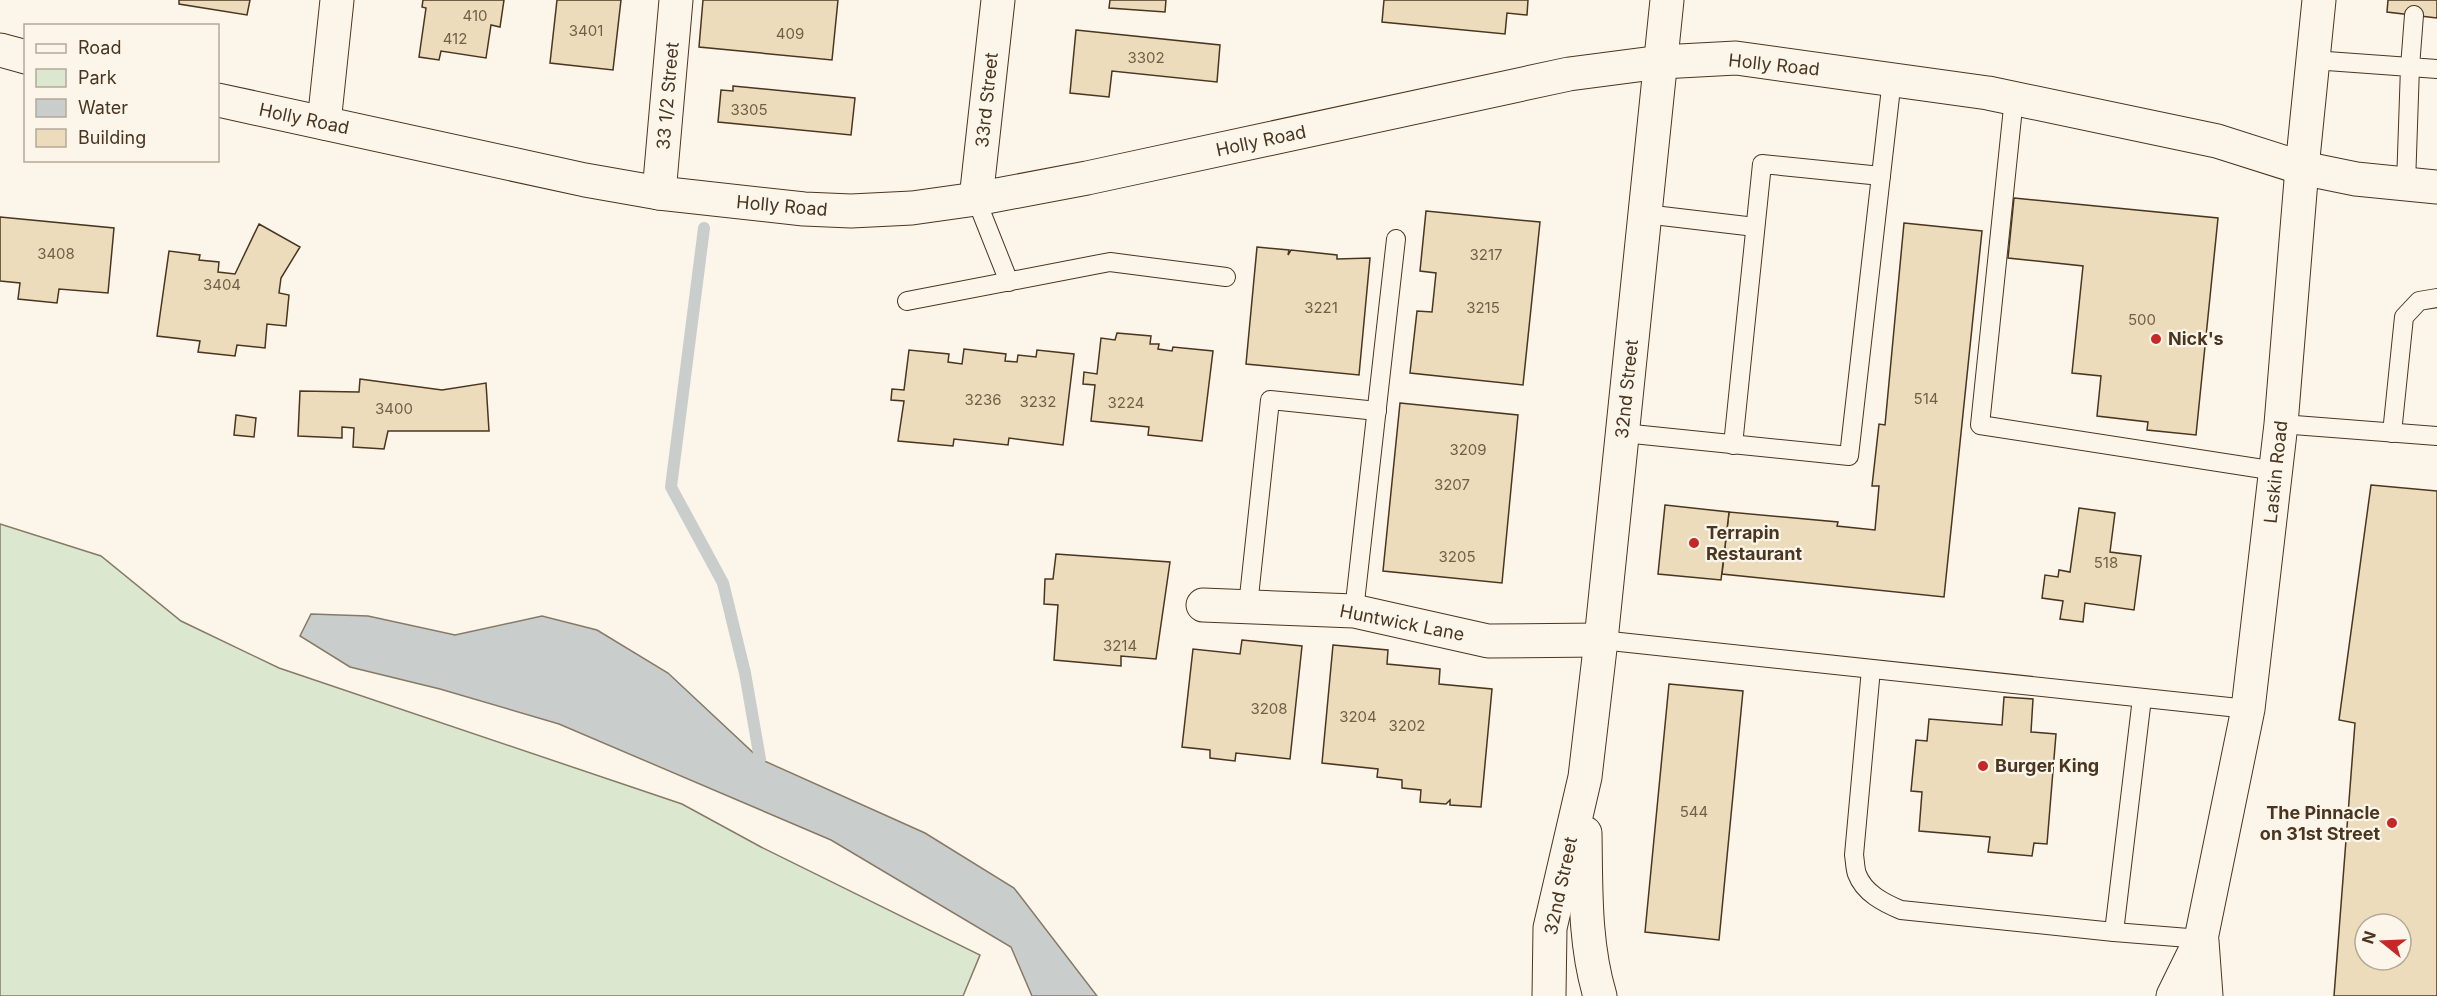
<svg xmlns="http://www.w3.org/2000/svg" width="2437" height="996" font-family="Inter,sans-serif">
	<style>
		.green { fill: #dce7d0; stroke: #887966; stroke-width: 1.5 }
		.water { fill: #c9cecd; stroke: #887966; stroke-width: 1.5 }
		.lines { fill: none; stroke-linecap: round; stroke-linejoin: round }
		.stream { stroke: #c9cecd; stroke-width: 12 }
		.building { fill: #ecdcbc; stroke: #4a3520; stroke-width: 1.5; fill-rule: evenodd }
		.service-casing { stroke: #4a3520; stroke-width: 20 }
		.minor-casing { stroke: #4a3520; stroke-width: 35 }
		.tertiary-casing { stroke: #4a3520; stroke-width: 35 }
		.primary-casing { stroke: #4a3520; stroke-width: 35 }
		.service { stroke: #fbf6e9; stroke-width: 18 }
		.minor { stroke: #fbf6e9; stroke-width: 33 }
		.tertiary { stroke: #fbf6e9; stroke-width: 33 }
		.primary { stroke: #fbf6e9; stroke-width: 33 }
		.poi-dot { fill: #c62828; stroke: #fbf6e9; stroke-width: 2 }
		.labels { text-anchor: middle; stroke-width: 4.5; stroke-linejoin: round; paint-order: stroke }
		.number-label { font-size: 15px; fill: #725f47 }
		.street-label { font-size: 18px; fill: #4a3520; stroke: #fbf6e9 }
		.poi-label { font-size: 18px; font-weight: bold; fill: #4a3520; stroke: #fbf6e9; text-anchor: start }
	</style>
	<rect width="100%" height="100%" fill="#fbf6e9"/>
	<path class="green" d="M0,524l101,32 80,65 98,47 403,136 79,43 219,108 -17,41h-963z"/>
	<path class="water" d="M311,614l57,2 87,19 87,-19 55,14 71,43 92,86 165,74 89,55 83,108h-65l-21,-49 -180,-107 -272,-116 -119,-35 -90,-22 -50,-31z"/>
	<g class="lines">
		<path class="stream" d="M704,228l-33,259 52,96 22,90 15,86"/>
	</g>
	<g class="building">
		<path d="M179,0h71l-3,15 -68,-11z"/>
		<path d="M423,0h81l-4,27 -9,-2 -5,33 -45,-7 -2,9 -20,-3 7,-49 -4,-1z"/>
		<path d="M557,0h64l-8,70 -63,-7z"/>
		<path d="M703,0h135l-6,60 -133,-13z"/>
		<path d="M1110,0h56l-1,12 -56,-4z"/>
		<path d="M1384,0h144l-1,15 -20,-2 -2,21 -123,-12z"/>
		<path d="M2388,0h49v18l-50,-6z"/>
		<path d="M1076,30l144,15 -3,37 -105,-11 -3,26 -39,-4z"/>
		<path d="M733,86l122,12 -4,37 -133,-13 3,-32 12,1z"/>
		<path d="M2014,198l204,20 -22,217 -49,-5 1,-8 -51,-6 4,-40 -29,-3 11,-107 -75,-8z"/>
		<path d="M1426,211l114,11 -17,163 -113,-12 7,-62 15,1 4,-39 -16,-2z"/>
		<path d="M0,217l114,11 -6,65 -49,-4 -2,14 -39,-4 2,-16 -20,-2z"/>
		<path d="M1904,223l78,8 -38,366 -222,-23 7,-62 109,10 -1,4 38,4 4,-44h-7l7,-62 6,1z"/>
		<path d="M259,224l41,23 -19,31 -2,15 10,2 -3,31 -19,-2 -2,24 -28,-3 -2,11 -37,-4 2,-11 -43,-5 12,-85 31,4 -1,5 20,2 -1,10 17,2z"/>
		<path d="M1257,247l32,3 -1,5 3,-5 46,5v4l33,-1 -11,117 -113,-11z"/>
		<path d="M1117,333l34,3 -1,8h9l-1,5 14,2 1,-4 40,4 -11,90 -54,-6 1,-8 -58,-6 4,-36 -12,-1 1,-12 13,2 4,-36 14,2z"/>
		<path d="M964,349l42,5 -1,7 12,1 1,-7 18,2 1,-7 37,4 -11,91 -54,-7 -1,7 -54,-6 -1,7 -55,-5 6,-40 -13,-1 1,-11 12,1 5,-40 40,4 -1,8 14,2z"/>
		<path d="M360,379l82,11 44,-7 3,48h-101l-4,18 -31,-2 1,-19 -12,-1v11l-44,-2 2,-45 59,1z"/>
		<path d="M1400,403l118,12 -16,168 -119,-12z"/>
		<path d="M236,415l20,3 -2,19 -20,-2z"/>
		<path d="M2371,485l66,6v505h-103l21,-273 -16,-3zM2365,924h36v36h-36z"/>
		<path d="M1665,505l64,7 -8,68 -63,-6z"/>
		<path d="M2079,508l36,5 -5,39 31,4 -7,54 -49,-7 -2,19 -23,-3 3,-18 -21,-3 3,-23 13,2 1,-7 11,2z"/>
		<path d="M1056,554l114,8 -14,97 -35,-3v10l-67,-6 4,-55 -14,-1 1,-25h8z"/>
		<path d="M1242,640l60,6 -12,113 -54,-6 -1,8 -25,-3v-8l-28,-3 11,-98 47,5z"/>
		<path d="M1333,645l55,5 -1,14 53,5 -1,15 53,5 -11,118 -31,-2v-5l-4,4 -26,-2 1,-12 -19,-2v-8l-25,-3 1,-8 -56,-6z"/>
		<path d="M1669,684l74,7 -24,249 -74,-8z"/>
		<path d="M2004,697l29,2 -2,33 25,2 -9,110 -13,-1 -2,13 -44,-4 2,-15 -71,-6 3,-39 -11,-1 5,-51 11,1 2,-22 73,6z"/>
	</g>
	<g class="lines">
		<defs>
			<g id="service">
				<path d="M2414,15l-4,52 27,2"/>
				<path d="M2313,60l97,7 -4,117"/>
				<path d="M2014,98l-34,327 296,46"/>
				<path d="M976,199l33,83"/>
				<path d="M1645,214l110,13"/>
				<path d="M907,301l203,-39 116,15"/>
				<path d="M2281,424l156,12"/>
				<path d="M1623,433l226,23 43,-377"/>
				<path d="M2392,433l12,-116 15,-16 18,-3"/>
				<path d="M1733,445l29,-281 119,12"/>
				<path d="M1248,606l22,-206 107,11"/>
				<path d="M1354,611l42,-372"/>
				<path d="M1601,640l647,69"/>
				<path d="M1871,669l-17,186c1,5 1,14 3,19 7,19 27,29 44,36l213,22 28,-234"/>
				<path d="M2114,932l87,7"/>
			</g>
			<g id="minor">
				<path d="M324,123l13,-123"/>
				<path d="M659,193l17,-193"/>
				<path d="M976,199l22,-199"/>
				<path d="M1203,605l151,6 134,30 113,-1"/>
			</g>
			<g id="tertiary">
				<path d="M0,50l26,7"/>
				<path d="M218,100l367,80 74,13 145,16 47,2 61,-3 64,-9 111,-21 482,-104 92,-12 75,-4 252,35 229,48 85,27 54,11 81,8"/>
				<path d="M1585,833c1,54 -1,110 15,163"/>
				<path d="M1549,996l1,-68 35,-151 16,-137 66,-640"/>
			</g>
			<g id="primary">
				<path d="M2202,941l4,55"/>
				<path d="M2173,996l28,-57 47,-230 33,-285 21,-256 17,-168"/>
			</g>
		</defs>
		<use href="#service" class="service-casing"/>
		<use href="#minor" class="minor-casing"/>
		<use href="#tertiary" class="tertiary-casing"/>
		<use href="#primary" class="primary-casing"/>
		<use href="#service" class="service"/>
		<use href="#minor" class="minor"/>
		<use href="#tertiary" class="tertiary"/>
		<use href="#primary" class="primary"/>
	</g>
	<g class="poi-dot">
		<circle cx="2156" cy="339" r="6"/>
		<circle cx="1694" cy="543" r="6"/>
		<circle cx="1983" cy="766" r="6"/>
		<circle cx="2392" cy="823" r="6"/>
	</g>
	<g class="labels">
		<g class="number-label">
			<text x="475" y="21">410</text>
			<text x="586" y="36">3401</text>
			<text x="790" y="39">409</text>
			<text x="455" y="44">412</text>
			<text x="1146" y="63">3302</text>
			<text x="749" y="115">3305</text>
			<text x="56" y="259">3408</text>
			<text x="1486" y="260">3217</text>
			<text x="222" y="290">3404</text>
			<text x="1321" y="313">3221</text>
			<text x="1483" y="313">3215</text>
			<text x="2142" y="325">500</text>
			<text x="1926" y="404">514</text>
			<text x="983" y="405">3236</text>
			<text x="1038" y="407">3232</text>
			<text x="1126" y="408">3224</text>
			<text x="394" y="414">3400</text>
			<text x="1468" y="455">3209</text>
			<text x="1452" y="490">3207</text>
			<text x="1457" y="562">3205</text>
			<text x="2106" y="568">518</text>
			<text x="1120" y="651">3214</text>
			<text x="1269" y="714">3208</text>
			<text x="1358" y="722">3204</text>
			<text x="1407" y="731">3202</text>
			<text x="1694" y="817">544</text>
		</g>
		<g class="street-label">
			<text transform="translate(1774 65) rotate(6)" y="6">Holly Road</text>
			<text transform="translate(668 96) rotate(-85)" y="6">33 1/2 Street</text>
			<text transform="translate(987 100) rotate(-84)" y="6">33rd Street</text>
			<text transform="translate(304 119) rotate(12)" y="6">Holly Road</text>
			<text transform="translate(1261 141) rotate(-12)" y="6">Holly Road</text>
			<text transform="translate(782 206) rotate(5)" y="6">Holly Road</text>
			<text transform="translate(1627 389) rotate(-84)" y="6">32nd Street</text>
			<text transform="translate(2276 472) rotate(-84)" y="6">Laskin Road</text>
			<text transform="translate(1402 623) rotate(11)" y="6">Huntwick Lane</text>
			<text transform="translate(1561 886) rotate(-78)" y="6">32nd Street</text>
		</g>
		<g class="poi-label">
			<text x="2168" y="345">Nick's</text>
			<text x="1706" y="539">Terrapin<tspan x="1706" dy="21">Restaurant</tspan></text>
			<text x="1995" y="772">Burger King</text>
			<text x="2380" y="819" text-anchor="end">The Pinnacle<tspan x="2380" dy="21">on 31st Street</tspan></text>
		</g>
	</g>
	<rect x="24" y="24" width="195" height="138" fill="#fbf6e9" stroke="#b4a999" stroke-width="1.5"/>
	<rect x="36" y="44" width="30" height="9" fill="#fbf6e9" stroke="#b4a999" stroke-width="1.5"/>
	<text x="78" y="54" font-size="18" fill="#4a3520">Road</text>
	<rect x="36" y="69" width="30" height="18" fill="#dce7d0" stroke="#b4a999" stroke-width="1.5"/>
	<text x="78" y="84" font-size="18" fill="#4a3520">Park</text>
	<rect x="36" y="99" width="30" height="18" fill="#c9cecd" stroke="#b4a999" stroke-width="1.5"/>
	<text x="78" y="114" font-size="18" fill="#4a3520">Water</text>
	<rect x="36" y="129" width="30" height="18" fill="#ecdcbc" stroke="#b4a999" stroke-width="1.5"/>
	<text x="78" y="144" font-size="18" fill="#4a3520">Building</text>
	<g transform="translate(2383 942) rotate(288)"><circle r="28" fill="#fbf6e9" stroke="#b4a999" stroke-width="1.5"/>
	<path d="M0-4.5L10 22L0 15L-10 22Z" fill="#c62828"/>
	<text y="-9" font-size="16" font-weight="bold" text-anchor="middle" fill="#4a3520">N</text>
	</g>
</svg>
